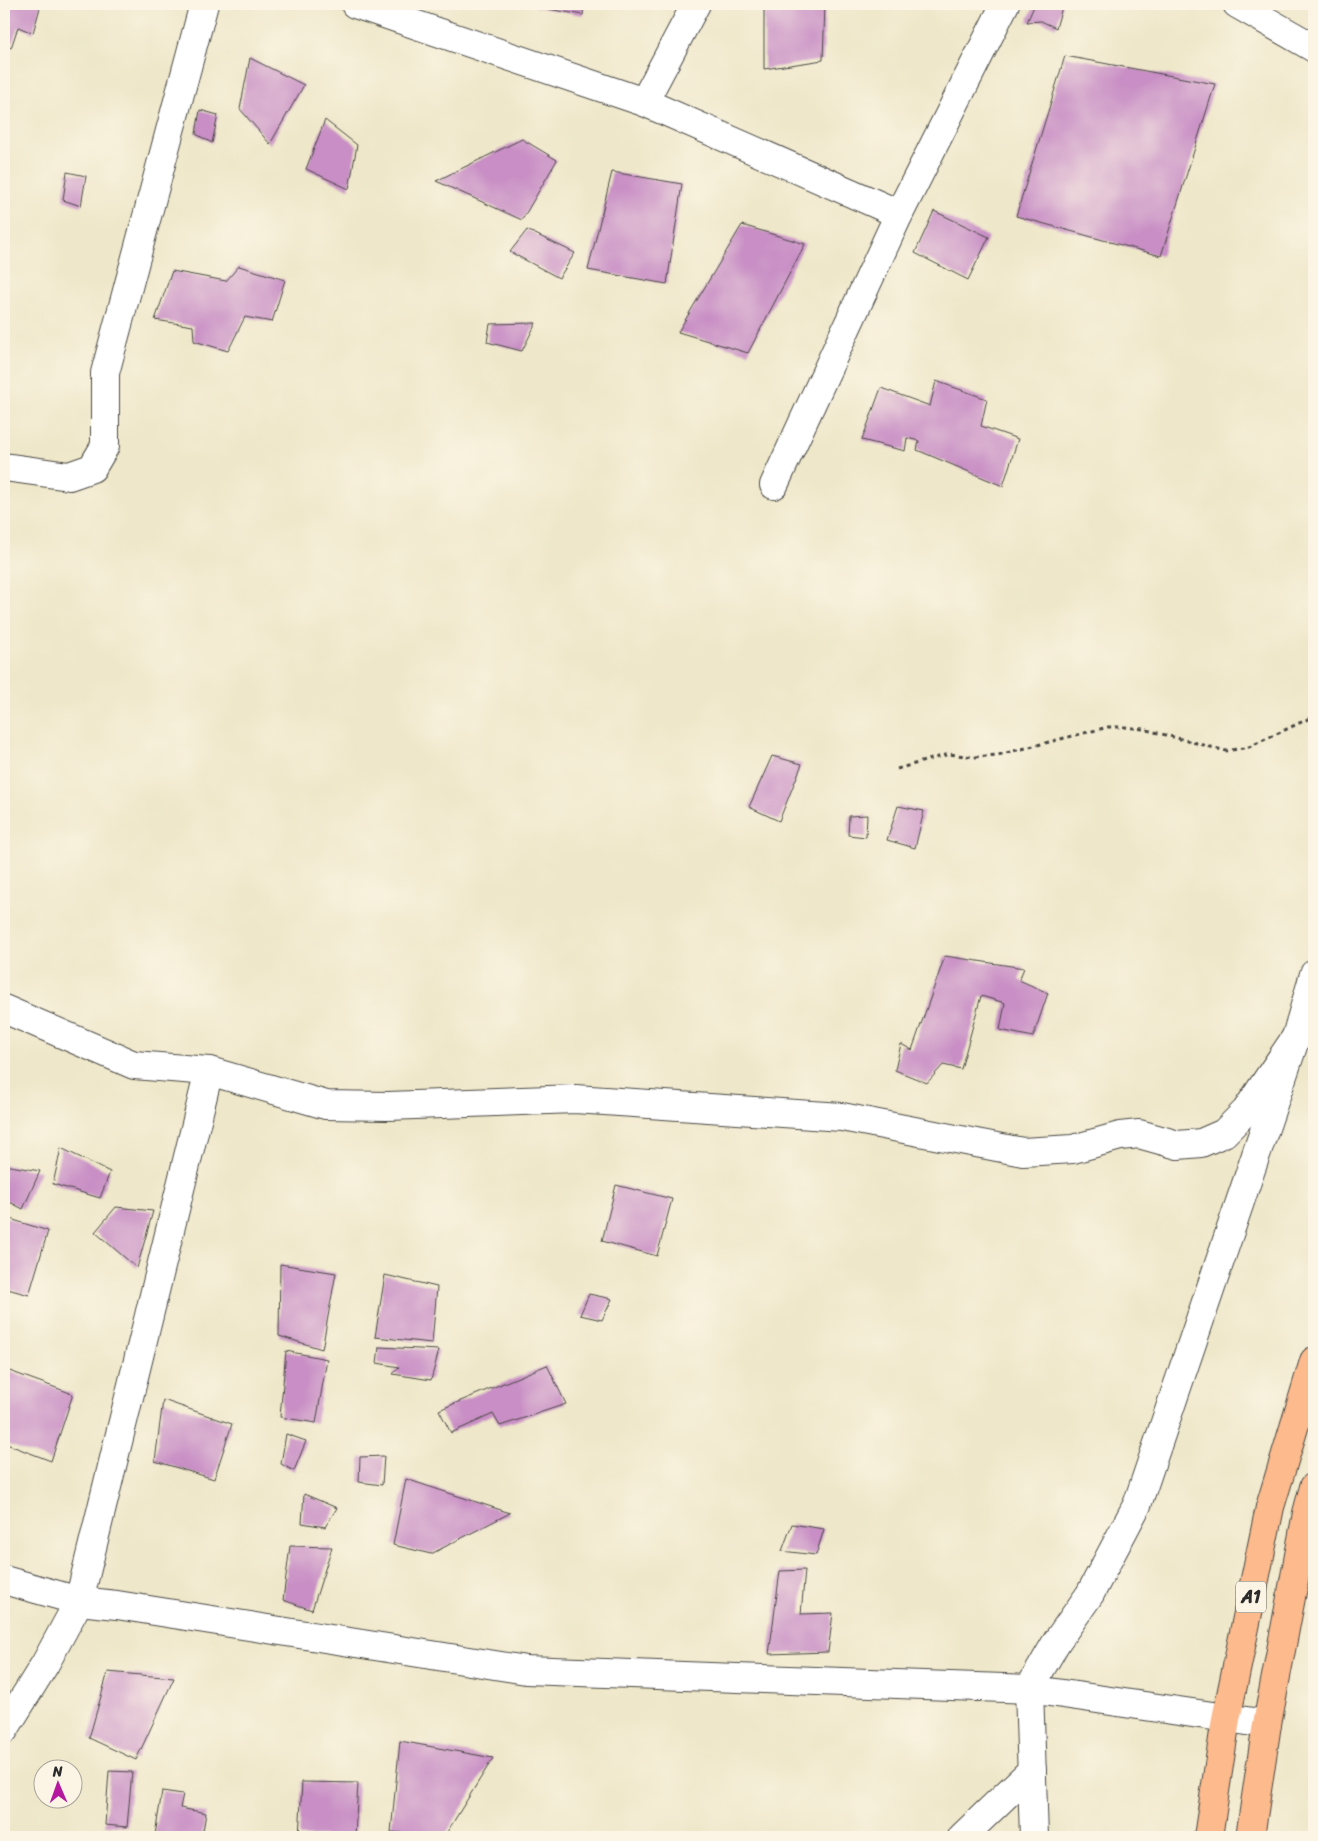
<svg xmlns="http://www.w3.org/2000/svg" width="1318" height="1841" font-family="Sriracha,sans-serif">
	<style>
		.building { fill: #c88ec5 }
		.lines { fill: none; stroke-linecap: round; stroke-linejoin: round }
		.minor-casing { stroke: #484743; stroke-width: 30 }
		.trunk-casing { stroke: #484743; stroke-width: 30 }
		.path { stroke: #484743; stroke-width: 3; stroke-dasharray: 4 4; stroke-linecap: butt }
		.minor { stroke: #fff; stroke-width: 28 }
		.trunk { stroke: #fcba8d; stroke-width: 28 }
		.labels { text-anchor: middle; stroke-width: 5; stroke-linejoin: round; paint-order: stroke }
		.shield { fill: #fcf5e5; stroke: #6a6863; stroke-width: 1 }
		.shield-label { font-size: 18px; font-weight: bold; fill: #2b2b2b }
	</style>
	<rect width="100%" height="100%" fill="#fcf5e5"/>
	<filter id="ink" filterUnits="userSpaceOnUse"><feTurbulence type="fractalNoise" baseFrequency=".02" numOctaves="2"/><feDisplacementMap in="SourceGraphic" scale="10" xChannelSelector="R" yChannelSelector="G"/><feConvolveMatrix kernelMatrix="1 2 1 2 8 2 1 2 1" color-interpolation-filters="sRGB"/></filter>
	<filter id="wash" filterUnits="userSpaceOnUse"><feTurbulence type="fractalNoise" baseFrequency=".0096" numOctaves="4" result="noise"/><feDisplacementMap in="SourceGraphic" scale="20" xChannelSelector="R" yChannelSelector="G"/><feGaussianBlur stdDeviation="1.12" result="paint"/><feColorMatrix in="noise" values="0 0 0 0 0 0 0 0 0 0 0 0 0 0 0 0 0 1.4 0 .05"/><feComposite in="paint" operator="in"/></filter>
	<g filter="url(#wash)">
		<rect width="100%" height="100%" fill="#eee7c9"/>
		<g id="blocks">
			<g class="building">
				<path d="M4,4h37l-8,29 -15,-6 -7,21 -7,-3z"/>
				<path d="M537,4h47l-1,11 -47,-8z"/>
				<path d="M1035,4h28l-7,24 -15,-7 -14,1z"/>
				<path d="M825,5l-2,55 -59,9v-62z"/>
				<path d="M1065,56l150,28 -54,172 -145,-40z"/>
				<path d="M250,58l54,27 -34,59 -30,-35z"/>
				<path d="M200,110l18,5 -6,28 -16,-9z"/>
				<path d="M325,120l32,25 -8,44 -43,-20z"/>
				<path d="M522,139l35,21 -35,60 -86,-39z"/>
				<path d="M67,172l19,4 -5,30 -18,-6z"/>
				<path d="M612,172l70,12 -15,100 -79,-14z"/>
				<path d="M934,211l55,26 -21,43 -53,-27z"/>
				<path d="M742,225l63,19 -57,109 -70,-21z"/>
				<path d="M527,230l48,23 -16,25 -49,-26z"/>
				<path d="M239,266l46,14 -13,42 -27,-5 -17,34 -34,-10 -1,-15 -38,-6 17,-49 54,10z"/>
				<path d="M536,323l-14,28 -35,-9 3,-18z"/>
				<path d="M936,381l51,18 -6,27 37,13 -15,47 -86,-36 2,-9 -12,-3 -2,13 -43,-11 19,-52 49,18z"/>
				<path d="M772,756l30,8 -23,57 -30,-14z"/>
				<path d="M898,806l26,5 -9,37 -28,-8z"/>
				<path d="M867,815l-1,22 -18,-2 1,-19z"/>
				<path d="M945,956l79,12 -5,12 29,13 -15,44 -33,-7 5,-27 -24,-7 -20,73 -18,-4 -16,18 -32,-13 6,-26 11,6z"/>
				<path d="M61,1148l49,24 -10,26 -47,-14z"/>
				<path d="M4,1165l36,6 -17,38 -19,-10z"/>
				<path d="M616,1185l56,14 -15,57 -55,-15z"/>
				<path d="M116,1207l37,4 -16,57 -42,-36z"/>
				<path d="M4,1217l44,14 -19,64 -25,-7z"/>
				<path d="M280,1264l56,9 -14,76 -43,-13z"/>
				<path d="M385,1275l52,12 -5,56 -57,-6z"/>
				<path d="M589,1294l23,5 -10,21 -22,-5z"/>
				<path d="M379,1347l60,3 -8,30 -38,-6 6,-7 -22,-4z"/>
				<path d="M286,1351l41,8 -11,64 -36,-6z"/>
				<path d="M547,1365l19,39 -66,22 -7,-12 -42,19 -12,-23z"/>
				<path d="M4,1369l69,25 -22,67 -47,-18z"/>
				<path d="M163,1400l69,24 -18,55 -59,-18z"/>
				<path d="M286,1434l20,7 -12,30 -13,-7z"/>
				<path d="M384,1456l-2,29 -23,-3 1,-25z"/>
				<path d="M406,1479l104,34 -79,41 -38,-9z"/>
				<path d="M304,1494l33,14 -12,19 -23,-4z"/>
				<path d="M792,1524l32,5 -8,26 -34,-4z"/>
				<path d="M290,1546l42,1 -20,63 -29,-10z"/>
				<path d="M805,1570l-4,44 32,-1 -5,39 -59,2 11,-83z"/>
				<path d="M108,1672l66,6 -38,82 -47,-22z"/>
				<path d="M400,1741l93,17 -49,79 -53,-5z"/>
				<path d="M109,1771l23,1 -5,55 -22,-2z"/>
				<path d="M302,1782l56,1 -3,53 -56,1z"/>
				<path d="M162,1791l21,3 -3,14 26,5 -4,24h-34l-13,-2z"/>
			</g>
		</g>
	</g>
	<g filter="url(#ink)">
		<use href="#blocks" fill-opacity="0" stroke="#484743" stroke-width="1"/>
		<g class="lines">
			<defs>
				<g id="minor">
					<path d="M355,4l289,98 52,-98"/>
					<path d="M1237,4l77,44"/>
					<path d="M644,102l255,112"/>
					<path d="M4,467l65,9 23,-8 13,-22v-73l99,-369"/>
					<path d="M774,485l125,-271 106,-210"/>
					<path d="M4,1009l130,56 75,6 117,34 62,1 187,-7 267,18 181,35 50,-3 47,-13 19,-2 39,11 23,-2 23,-10 22,-22 50,-74 18,-15"/>
					<path d="M4,1580l75,21 130,-530"/>
					<path d="M4,1730l41,-66 34,-63 38,4 409,65 503,19 238,35"/>
					<path d="M962,1837l70,-67"/>
					<path d="M1034,1837l-5,-148 28,-48 33,-47 47,-89 159,-468 18,-63"/>
				</g>
				<g id="trunk">
					<path d="M1208,1837l18,-118 44,-212 44,-146"/>
					<path d="M1250,1837l17,-113 40,-211 7,-26"/>
				</g>
			</defs>
			<use href="#minor" class="minor-casing"/>
			<use href="#trunk" class="trunk-casing"/>
			<path class="path" d="M897,769l52,-15 25,3 24,-2 110,-28h17l18,2 83,22 23,-4 61,-29 4,-1"/>
			<use href="#minor" class="minor"/>
			<use href="#trunk" class="trunk"/>
		</g>
	</g>
	<g class="labels">
		<rect class="shield" x="1236" y="1581.5" width="30" height="31" rx="4"/>
		<g class="shield-label">
			<text x="1251" y="1603">A1</text>
		</g>
	</g>
	<rect width="1318" height="1841" fill="none" stroke="#fcf5e5" stroke-width="20"/>
	<g transform="translate(58 1784) rotate(358)"><circle r="24" fill="#fcf5e5" stroke="#a8a49b"/>
	<path d="M0-4L9 19L0 12L-9 19Z" fill="#b5179e"/>
	<text y="-8" font-size="14" font-weight="bold" text-anchor="middle" fill="#2b2b2b">N</text>
	</g>
</svg>
